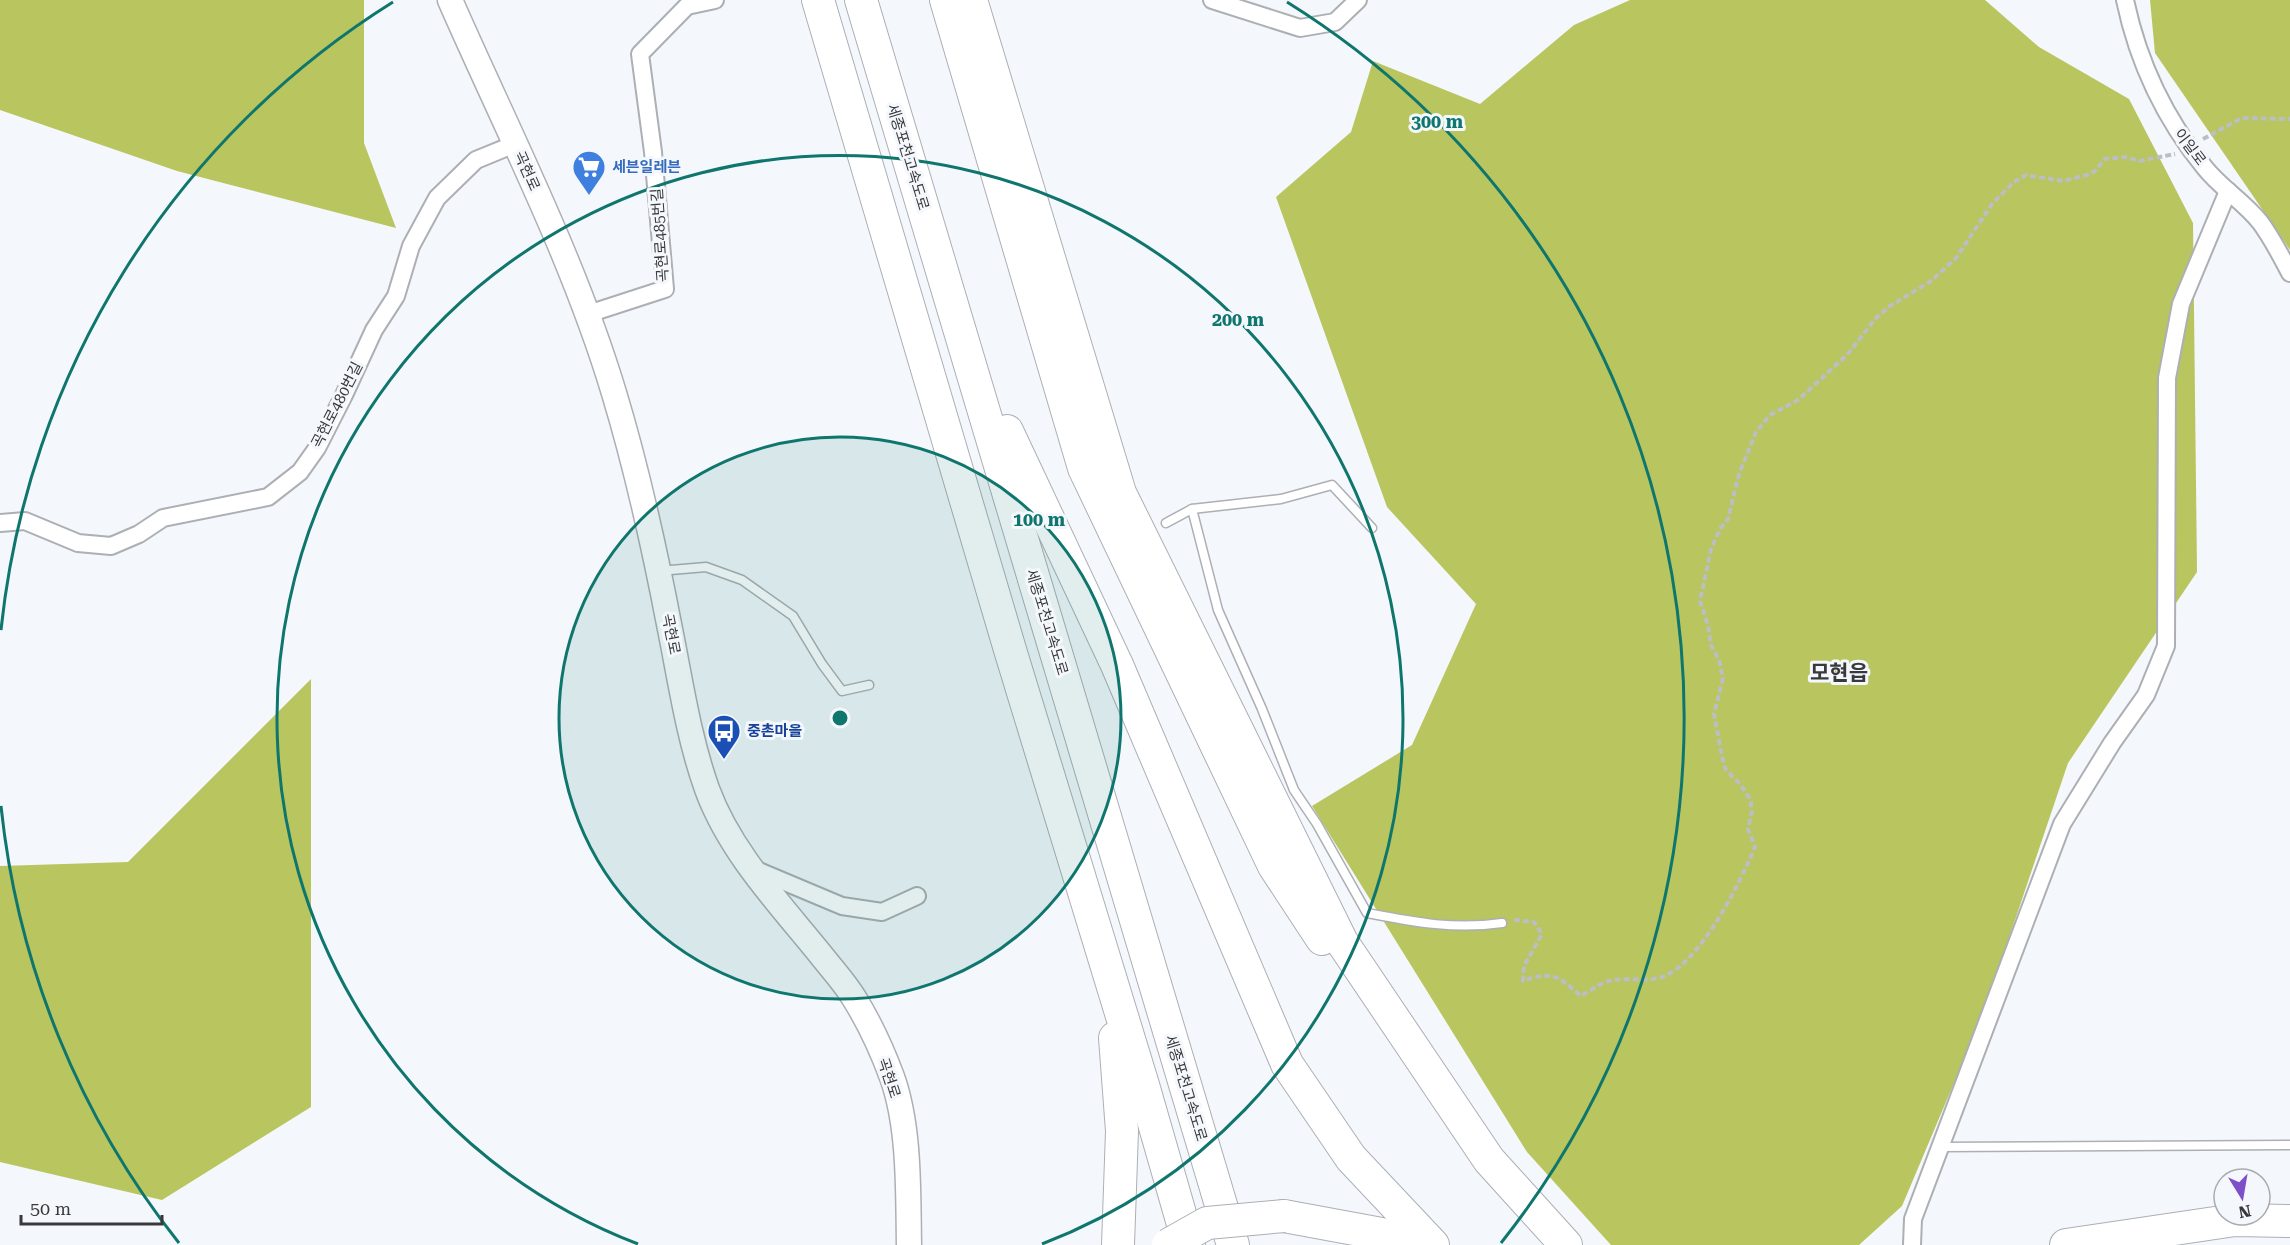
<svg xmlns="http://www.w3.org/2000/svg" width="2290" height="1245" font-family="'Roboto Serif','Noto Sans KR',serif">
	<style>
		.forest { fill: #b9c55e }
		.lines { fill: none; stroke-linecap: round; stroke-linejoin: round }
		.lane-casing { stroke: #acafb4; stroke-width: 11 }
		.street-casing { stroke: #acafb4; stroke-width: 20 }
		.secondary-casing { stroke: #acafb4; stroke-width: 27 }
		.highway-casing { stroke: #acafb4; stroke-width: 34 }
		.path { stroke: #bbbec2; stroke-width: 4; stroke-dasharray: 6 3; stroke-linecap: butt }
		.lane { stroke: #fff; stroke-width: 8 }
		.street { stroke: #fff; stroke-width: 16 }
		.secondary { stroke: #fff; stroke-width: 24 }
		.highway { stroke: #fff; stroke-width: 32 }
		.highway-bridge-casing { stroke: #acafb4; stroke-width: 34; stroke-linecap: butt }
		.highway-bridge { stroke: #fff; stroke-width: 32 }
		.ring { fill: none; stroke: #0f766e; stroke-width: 3 }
		.labels { text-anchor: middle; stroke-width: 6; stroke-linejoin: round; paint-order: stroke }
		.street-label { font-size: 15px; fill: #38393b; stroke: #f4f7fc }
		.shop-label { font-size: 15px; font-weight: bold; fill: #366cbe; stroke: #f4f7fc; text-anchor: start }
		.transit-label { font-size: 15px; font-weight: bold; fill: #164399; stroke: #f4f7fc; text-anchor: start }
		.district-label { font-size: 21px; font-weight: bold; fill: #38393b; stroke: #f4f7fc }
		.centre { fill: #0f766e; stroke: #f4f7fc; stroke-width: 3 }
		.ring-label { font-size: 18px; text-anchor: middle; font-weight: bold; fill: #0f766e; stroke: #f4f7fc; stroke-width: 6; stroke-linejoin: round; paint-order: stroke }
	</style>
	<rect width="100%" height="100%" fill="#f4f7fc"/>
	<g class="forest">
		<path d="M0,0h364v143l32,85 -219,-57 -177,-61z"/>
		<path d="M1630,0h355l54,47 90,52 64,124 4,349 -129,191 -84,249 -82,194 -43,39h-248l-84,-93 -215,-346 100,-61 64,-141 -89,-97 -111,-310 75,-65 22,-71 107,43 94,-79z"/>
		<path d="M2150,0h140v250l-135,-197z"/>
		<path d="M311,679v428l-149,93 -162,-38v-296l128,-4z"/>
	</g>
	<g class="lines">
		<defs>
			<g id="lane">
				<path d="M1192,509l89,-10 51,-14 40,43"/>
				<path d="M1166,523l26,-14 26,101 44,99 32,81 23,34 50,89c47,9 87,17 135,10"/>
				<path d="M659,571l47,-4 36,13 51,36 29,48 20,27 27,-6"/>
				<path d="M1940,1147l350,-2"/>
			</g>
			<g id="street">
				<path d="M1212,0l88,28 35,-6 23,-22"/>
				<path d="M2125,0c13,62 40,119 80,168 16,20 39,34 55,54 12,16 21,34 30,51"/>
				<path d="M588,314l77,-25 -12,-137 -13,-98 47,-48 28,-6"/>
				<path d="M0,523l25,-2 53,22 33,3 28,-12 24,-16 105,-21 32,-25 17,-24 27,-53 30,-65 22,-34 15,-50 26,-48 39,-38 39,-16"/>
				<path d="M754,869l88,37 40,6 35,-16"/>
				<path d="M1912,1245l1,-26 149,-395 50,-81 34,-48 20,-49 1,-268 14,-74 47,-113"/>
			</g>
			<path id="secondary" d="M450,0c57,130 123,257 164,393 23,76 40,153 55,231 11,54 19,112 38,165 23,63 72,114 114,166 11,14 24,28 33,43 15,24 28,52 38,79 18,50 16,115 17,168"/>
			<g id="highway">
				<path d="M818,0l193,653 132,432 46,160"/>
				<path d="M861,0l372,1245"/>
				<path d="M946,0l138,468 190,398 48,73"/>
				<path d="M971,0l149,493 222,449 147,218 77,85"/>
				<path d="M1007,431l110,234 170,399 64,94 82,87"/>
				<path d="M1115,1038l7,93 -4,114"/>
				<path d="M1284,1216l146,27"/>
				<path d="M2066,1245l169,-25 55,1"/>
			</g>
		</defs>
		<use href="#lane" class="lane-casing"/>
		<use href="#street" class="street-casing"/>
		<use href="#secondary" class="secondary-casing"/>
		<use href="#highway" class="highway-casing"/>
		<g class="path">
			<path d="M2203,139l39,-21 48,1"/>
			<path d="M1514,920l20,2 8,12 -18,32 -1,15c30,-11 36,-4 58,15 9,-5 22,-15 32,-16 16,-2 31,1 46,-2 39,-10 81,-95 96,-131l-7,-18 4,-18 -2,-12 -10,-15 -14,-14 -4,-13 -8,-43 9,-36 -4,-18 -8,-15 -3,-20 -8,-24 11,-52 9,-20 8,-10 11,-45 17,-42 14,-17 28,-15 49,-45 29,-37 14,-12 41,-25 25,-23 36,-54 22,-22 12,-7 37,6 24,-6 8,-4 10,-12 20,-2 14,4 36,-7"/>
		</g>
		<use href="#lane" class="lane"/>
		<use href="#street" class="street"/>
		<use href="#secondary" class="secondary"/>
		<use href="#highway" class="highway"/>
		<defs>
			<path id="highway-bridge" d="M1168,1245l39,-22 77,-7"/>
		</defs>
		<use href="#highway-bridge" class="highway-bridge-casing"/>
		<use href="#highway-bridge" class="highway-bridge"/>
	</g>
	<circle cx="840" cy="718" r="281" fill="#0f766e" fill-opacity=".12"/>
	<g class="ring">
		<circle cx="840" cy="718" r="281"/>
		<path d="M638 1244A563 563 0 1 1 1042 1244"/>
		<path d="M179 1243A844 844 0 0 1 1 806M1 630A844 844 0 0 1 393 2M1287 2A844 844 0 0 1 1501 1243"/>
	</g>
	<defs>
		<symbol id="supermarket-pin" viewBox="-11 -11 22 30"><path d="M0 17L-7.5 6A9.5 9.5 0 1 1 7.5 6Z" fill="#3f7fe0" stroke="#f4f7fc"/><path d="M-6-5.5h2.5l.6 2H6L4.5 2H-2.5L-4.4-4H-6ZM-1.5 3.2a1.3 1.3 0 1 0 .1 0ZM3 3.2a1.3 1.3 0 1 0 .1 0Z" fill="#fff"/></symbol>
		<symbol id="bus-pin" viewBox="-11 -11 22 30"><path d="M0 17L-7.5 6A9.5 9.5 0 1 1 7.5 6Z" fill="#1a4fb4" stroke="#f4f7fc"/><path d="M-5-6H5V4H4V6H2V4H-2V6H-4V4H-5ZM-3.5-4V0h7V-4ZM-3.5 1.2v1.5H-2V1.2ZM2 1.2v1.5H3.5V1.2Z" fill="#fff"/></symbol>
	</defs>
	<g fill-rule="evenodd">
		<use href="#supermarket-pin" x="570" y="148" width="38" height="52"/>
		<use href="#bus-pin" x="705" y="712" width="38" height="52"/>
	</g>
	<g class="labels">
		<g class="street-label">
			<text transform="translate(2190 147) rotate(53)" y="5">이일로</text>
			<text transform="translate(908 157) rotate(73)" y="5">세종포천고속도로</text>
			<text transform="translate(527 171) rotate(66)" y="5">곡현로</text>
			<text transform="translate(660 235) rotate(-94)" y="5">곡현로485번길</text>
			<text transform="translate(337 405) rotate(-63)" y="5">곡현로480번길</text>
			<text transform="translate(1047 622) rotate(73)" y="5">세종포천고속도로</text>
			<text transform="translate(671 634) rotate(79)" y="5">곡현로</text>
			<text transform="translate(889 1078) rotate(72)" y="5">곡현로</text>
			<text transform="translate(1186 1088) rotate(73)" y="5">세종포천고속도로</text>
		</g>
		<g class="shop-label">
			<text x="612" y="172">세븐일레븐</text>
		</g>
		<g class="transit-label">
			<text x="747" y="736">중촌마을</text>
		</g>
		<g class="district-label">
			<text x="1839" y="680">모현읍</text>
		</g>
	</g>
	<circle cx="840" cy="718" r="9" class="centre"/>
	<g class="ring-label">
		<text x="1437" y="128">300 m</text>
		<text x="1238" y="326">200 m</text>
		<text x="1039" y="526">100 m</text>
	</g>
	<g transform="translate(2242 1197) rotate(169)"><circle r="28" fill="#f4f7fc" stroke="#a9abaf" stroke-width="1.5"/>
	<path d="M0-4.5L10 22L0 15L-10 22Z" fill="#7d4fc8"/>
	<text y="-9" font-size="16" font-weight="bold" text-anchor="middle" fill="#38393b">N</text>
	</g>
	<path d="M21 1215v9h141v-9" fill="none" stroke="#38393b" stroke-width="3"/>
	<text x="30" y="1215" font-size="18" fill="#38393b" stroke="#f4f7fc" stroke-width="4.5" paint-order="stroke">50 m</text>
</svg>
